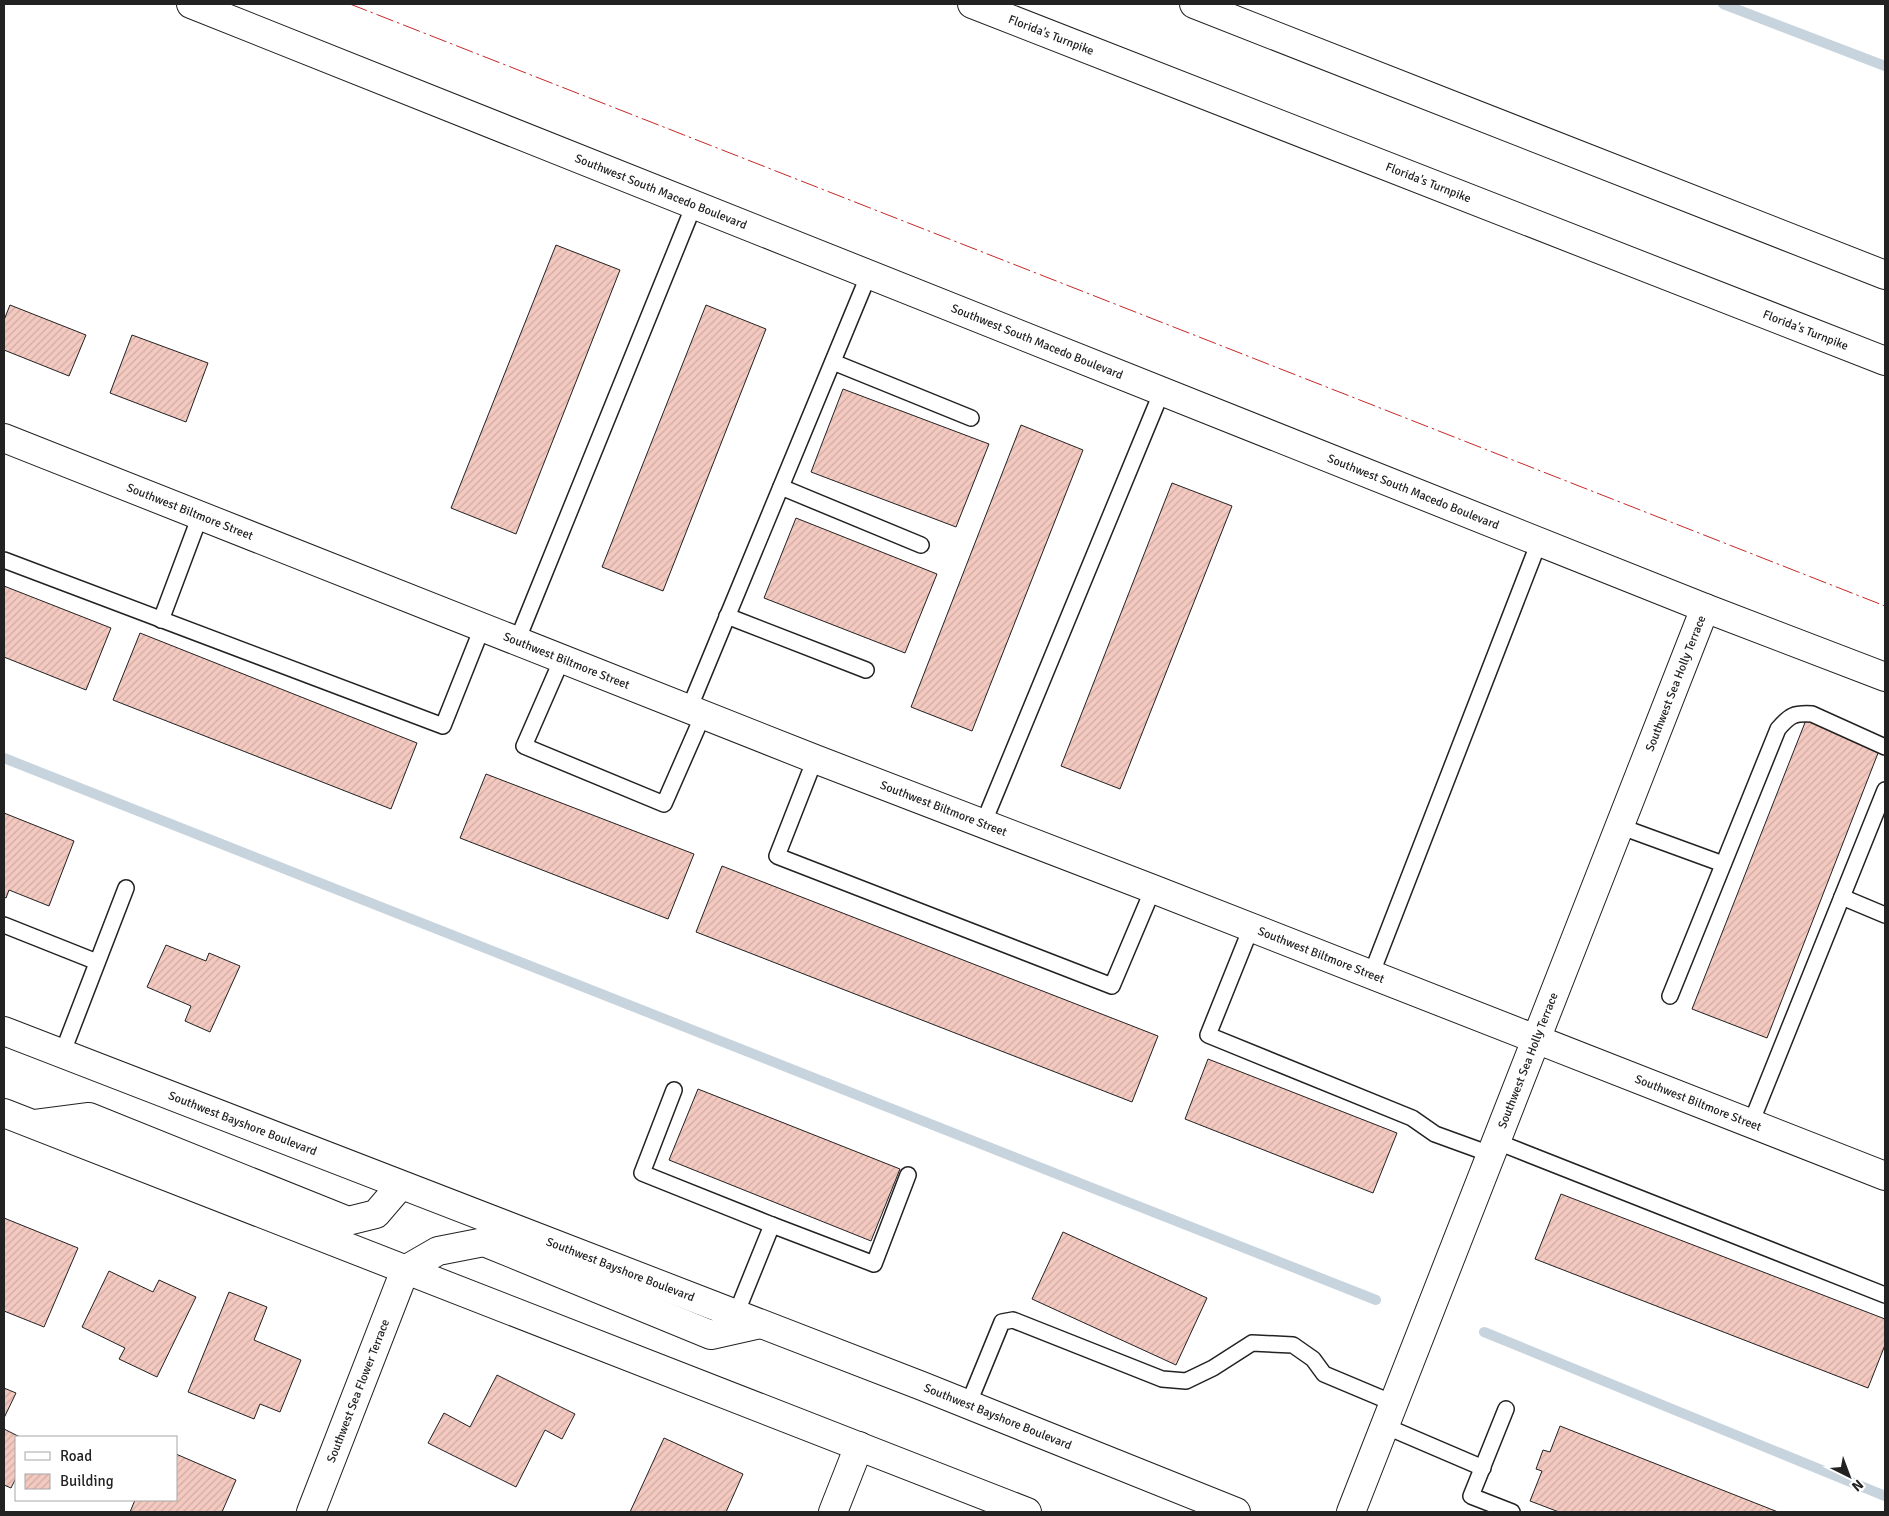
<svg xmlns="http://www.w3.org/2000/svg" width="1889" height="1516" font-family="Signika,sans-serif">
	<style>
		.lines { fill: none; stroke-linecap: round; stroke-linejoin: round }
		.stream { stroke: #c7d3dd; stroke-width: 10 }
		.building { fill: url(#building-hatch); stroke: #222 }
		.lane-casing { stroke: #222; stroke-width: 18 }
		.street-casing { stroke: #222; stroke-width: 30 }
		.secondary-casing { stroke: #222; stroke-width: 30 }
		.highway-casing { stroke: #222; stroke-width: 30 }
		.lane { stroke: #fff; stroke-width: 15 }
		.street { stroke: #fff; stroke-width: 28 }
		.secondary { stroke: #fff; stroke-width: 28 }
		.highway { stroke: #fff; stroke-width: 28 }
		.power { stroke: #c62828; stroke-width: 1; stroke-dasharray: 18 4 2.5 4; stroke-linecap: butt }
		.labels { text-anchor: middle; stroke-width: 4; stroke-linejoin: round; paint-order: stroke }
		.street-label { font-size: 12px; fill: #222; stroke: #fff }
	</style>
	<defs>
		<pattern id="building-hatch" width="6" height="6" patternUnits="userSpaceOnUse" patternTransform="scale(1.25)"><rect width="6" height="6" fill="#f3c9c0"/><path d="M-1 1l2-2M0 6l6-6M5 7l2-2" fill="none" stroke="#d0aca5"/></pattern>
	</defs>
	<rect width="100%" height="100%" fill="#fff"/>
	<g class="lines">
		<g class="stream">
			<path d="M1723,4l162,62"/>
			<path d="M4,758l1372,542"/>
			<path d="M1484,1332l401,164"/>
		</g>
	</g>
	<g class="building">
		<path d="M556,245l64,25 -104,264 -65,-26z"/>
		<path d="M10,305l76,30 -17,41 -65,-26v-30z"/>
		<path d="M706,305l60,24 -103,262 -61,-24z"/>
		<path d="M132,335l76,28 -22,59 -76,-29z"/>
		<path d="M843,389l146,55 -33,83 -145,-55z"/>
		<path d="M1021,425l62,25 -111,281 -61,-24z"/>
		<path d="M1172,483l60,23 -112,283 -59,-23z"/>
		<path d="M796,518l141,56 -32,79 -141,-55z"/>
		<path d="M4,586l107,42 -25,62 -82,-33z"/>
		<path d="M140,633l277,110 -26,66 -278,-109z"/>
		<path d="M1806,720l74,28 -113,290 -75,-29z"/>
		<path d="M486,774l208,80 -26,65 -208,-81z"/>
		<path d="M4,813l70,28 -25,65 -40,-16 -3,8 -2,-1z"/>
		<path d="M722,866l436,170 -26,66 -436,-170z"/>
		<path d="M166,945l40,16 3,-8 31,13 -30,66 -25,-11 6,-15 -44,-19z"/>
		<path d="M1208,1059l189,74 -24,60 -188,-74z"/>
		<path d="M698,1089l202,80 -29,72 -202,-81z"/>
		<path d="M1561,1194l324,125v26l-17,43 -333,-129z"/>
		<path d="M4,1218l74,30 -34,79 -40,-16z"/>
		<path d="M1063,1232l144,66 -31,67 -144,-66z"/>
		<path d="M109,1271l44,21 6,-12 37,17 -39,80 -38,-18 6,-11 -43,-21z"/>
		<path d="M229,1292l38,15 -13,33 47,20 -21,52 -20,-8 -6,15 -66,-27z"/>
		<path d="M497,1375l78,39 -13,25 -17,-9 -29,57 -88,-44 16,-30 26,14z"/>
		<path d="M4,1388l12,5 -12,25z"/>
		<path d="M1560,1426l218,86h-219l-29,-11 12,-30 -6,-2 7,-19 7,2z"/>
		<path d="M4,1429l16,8h-4v41l-5,10 -7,-3z"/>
		<path d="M664,1438l79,36 -17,38h-96z"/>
		<path d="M176,1454l60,26 -14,32h-92l5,-12h41z"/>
	</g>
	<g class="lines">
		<defs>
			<g id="lane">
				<path d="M833,362l138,56"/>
				<path d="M781,487l140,58"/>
				<path d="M4,560l439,166 39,-98"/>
				<path d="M727,616l139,54"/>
				<path d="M161,620l39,-104"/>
				<path d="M517,641l177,-436"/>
				<path d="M562,659l-38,87 140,58 39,-89"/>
				<path d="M689,709l180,-435"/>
				<path d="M815,759l-38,97 335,130 41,-97"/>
				<path d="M983,824l179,-433"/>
				<path d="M1619,826l104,38"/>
				<path d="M1842,897l43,18"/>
				<path d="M4,925l93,37"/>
				<path d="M1251,928l-43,107 204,83 23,16 55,20"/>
				<path d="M1371,975l168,-433"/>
				<path d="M1670,996l108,-267c12,-14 16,-16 34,-15l73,33"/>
				<path d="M62,1054l64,-166"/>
				<path d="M674,1090l-32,83 130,52"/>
				<path d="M1751,1123l134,-333"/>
				<path d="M1495,1141l390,154"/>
				<path d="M736,1314l36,-89 102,39 34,-89"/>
				<path d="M968,1405l34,-83 11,-2 149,59 24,2 27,-13 39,-25 41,2 20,14 11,15 69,29"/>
				<path d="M1506,1409l-35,87 41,16"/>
				<path d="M1385,1426l98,42"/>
			</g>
			<g id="street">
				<path id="s1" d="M191,4l1514,604 180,69"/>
				<path id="s2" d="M4,438l811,321 338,130 732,287"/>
				<path id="s3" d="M311,1512l94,-242"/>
				<path d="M833,1512l26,-66"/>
				<path id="s4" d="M1351,1512l354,-904"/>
			</g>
			<g id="secondary">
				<path id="s5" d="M4,1031l918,355 314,126"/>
				<path d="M4,1113l1023,399"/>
				<path d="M35,1124l54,-7 259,104 28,-7 24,-28"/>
				<path d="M405,1270l33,-19 46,-9 227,93 49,-11"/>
			</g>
			<g id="highway">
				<path id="s6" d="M972,4l913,357"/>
				<path d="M1194,4l691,271"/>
			</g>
		</defs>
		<use href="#lane" class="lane-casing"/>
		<use href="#street" class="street-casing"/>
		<use href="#secondary" class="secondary-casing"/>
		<use href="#highway" class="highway-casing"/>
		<use href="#lane" class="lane"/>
		<use href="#street" class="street"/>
		<use href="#secondary" class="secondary"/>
		<use href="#highway" class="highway"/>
		<path class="power" d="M350,4l1535,602"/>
	</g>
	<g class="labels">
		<g class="street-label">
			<text dy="4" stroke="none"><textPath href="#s6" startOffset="85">Florida's Turnpike</textPath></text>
			<text dy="4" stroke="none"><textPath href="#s6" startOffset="490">Florida's Turnpike</textPath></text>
			<text dy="4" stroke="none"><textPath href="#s1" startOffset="506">Southwest South Macedo Boulevard</textPath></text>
			<text dy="4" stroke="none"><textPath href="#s6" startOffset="895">Florida's Turnpike</textPath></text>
			<text dy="4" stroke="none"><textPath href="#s1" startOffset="911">Southwest South Macedo Boulevard</textPath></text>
			<text dy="4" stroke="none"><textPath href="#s1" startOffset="1316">Southwest South Macedo Boulevard</textPath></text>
			<text dy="4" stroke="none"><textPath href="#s2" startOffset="200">Southwest Biltmore Street</textPath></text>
			<text dy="4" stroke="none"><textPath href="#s2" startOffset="605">Southwest Biltmore Street</textPath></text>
			<text dy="4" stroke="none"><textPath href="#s4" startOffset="890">Southwest Sea Holly Terrace</textPath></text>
			<text dy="4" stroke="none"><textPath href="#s2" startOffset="1010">Southwest Biltmore Street</textPath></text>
			<text dy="4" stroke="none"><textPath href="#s2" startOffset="1415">Southwest Biltmore Street</textPath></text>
			<text dy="4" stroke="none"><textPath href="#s4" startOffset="485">Southwest Sea Holly Terrace</textPath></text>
			<text dy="4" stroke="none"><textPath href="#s2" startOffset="1820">Southwest Biltmore Street</textPath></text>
			<text dy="4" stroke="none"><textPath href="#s5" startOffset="256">Southwest Bayshore Boulevard</textPath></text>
			<text dy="4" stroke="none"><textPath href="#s5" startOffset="661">Southwest Bayshore Boulevard</textPath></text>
			<text dy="4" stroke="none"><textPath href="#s3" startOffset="130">Southwest Sea Flower Terrace</textPath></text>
			<text dy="4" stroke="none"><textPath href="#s5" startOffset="1066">Southwest Bayshore Boulevard</textPath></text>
		</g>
	</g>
	<rect width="1889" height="1516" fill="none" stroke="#222222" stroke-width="10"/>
	<rect x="15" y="1436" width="162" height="65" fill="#ffffff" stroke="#a7a7a7"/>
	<rect x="25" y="1452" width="25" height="8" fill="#ffffff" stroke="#a7a7a7"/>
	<text x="60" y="1461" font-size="15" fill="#222222">Road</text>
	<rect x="25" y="1474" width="25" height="15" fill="url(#building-hatch)" stroke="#a7a7a7"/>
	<text x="60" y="1486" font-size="15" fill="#222222">Building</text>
	<g transform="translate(1849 1476) rotate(138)" stroke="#ffffff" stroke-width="4" paint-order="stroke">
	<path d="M0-4L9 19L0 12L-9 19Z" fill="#222222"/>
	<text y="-8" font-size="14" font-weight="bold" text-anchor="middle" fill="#222222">N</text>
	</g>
</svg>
